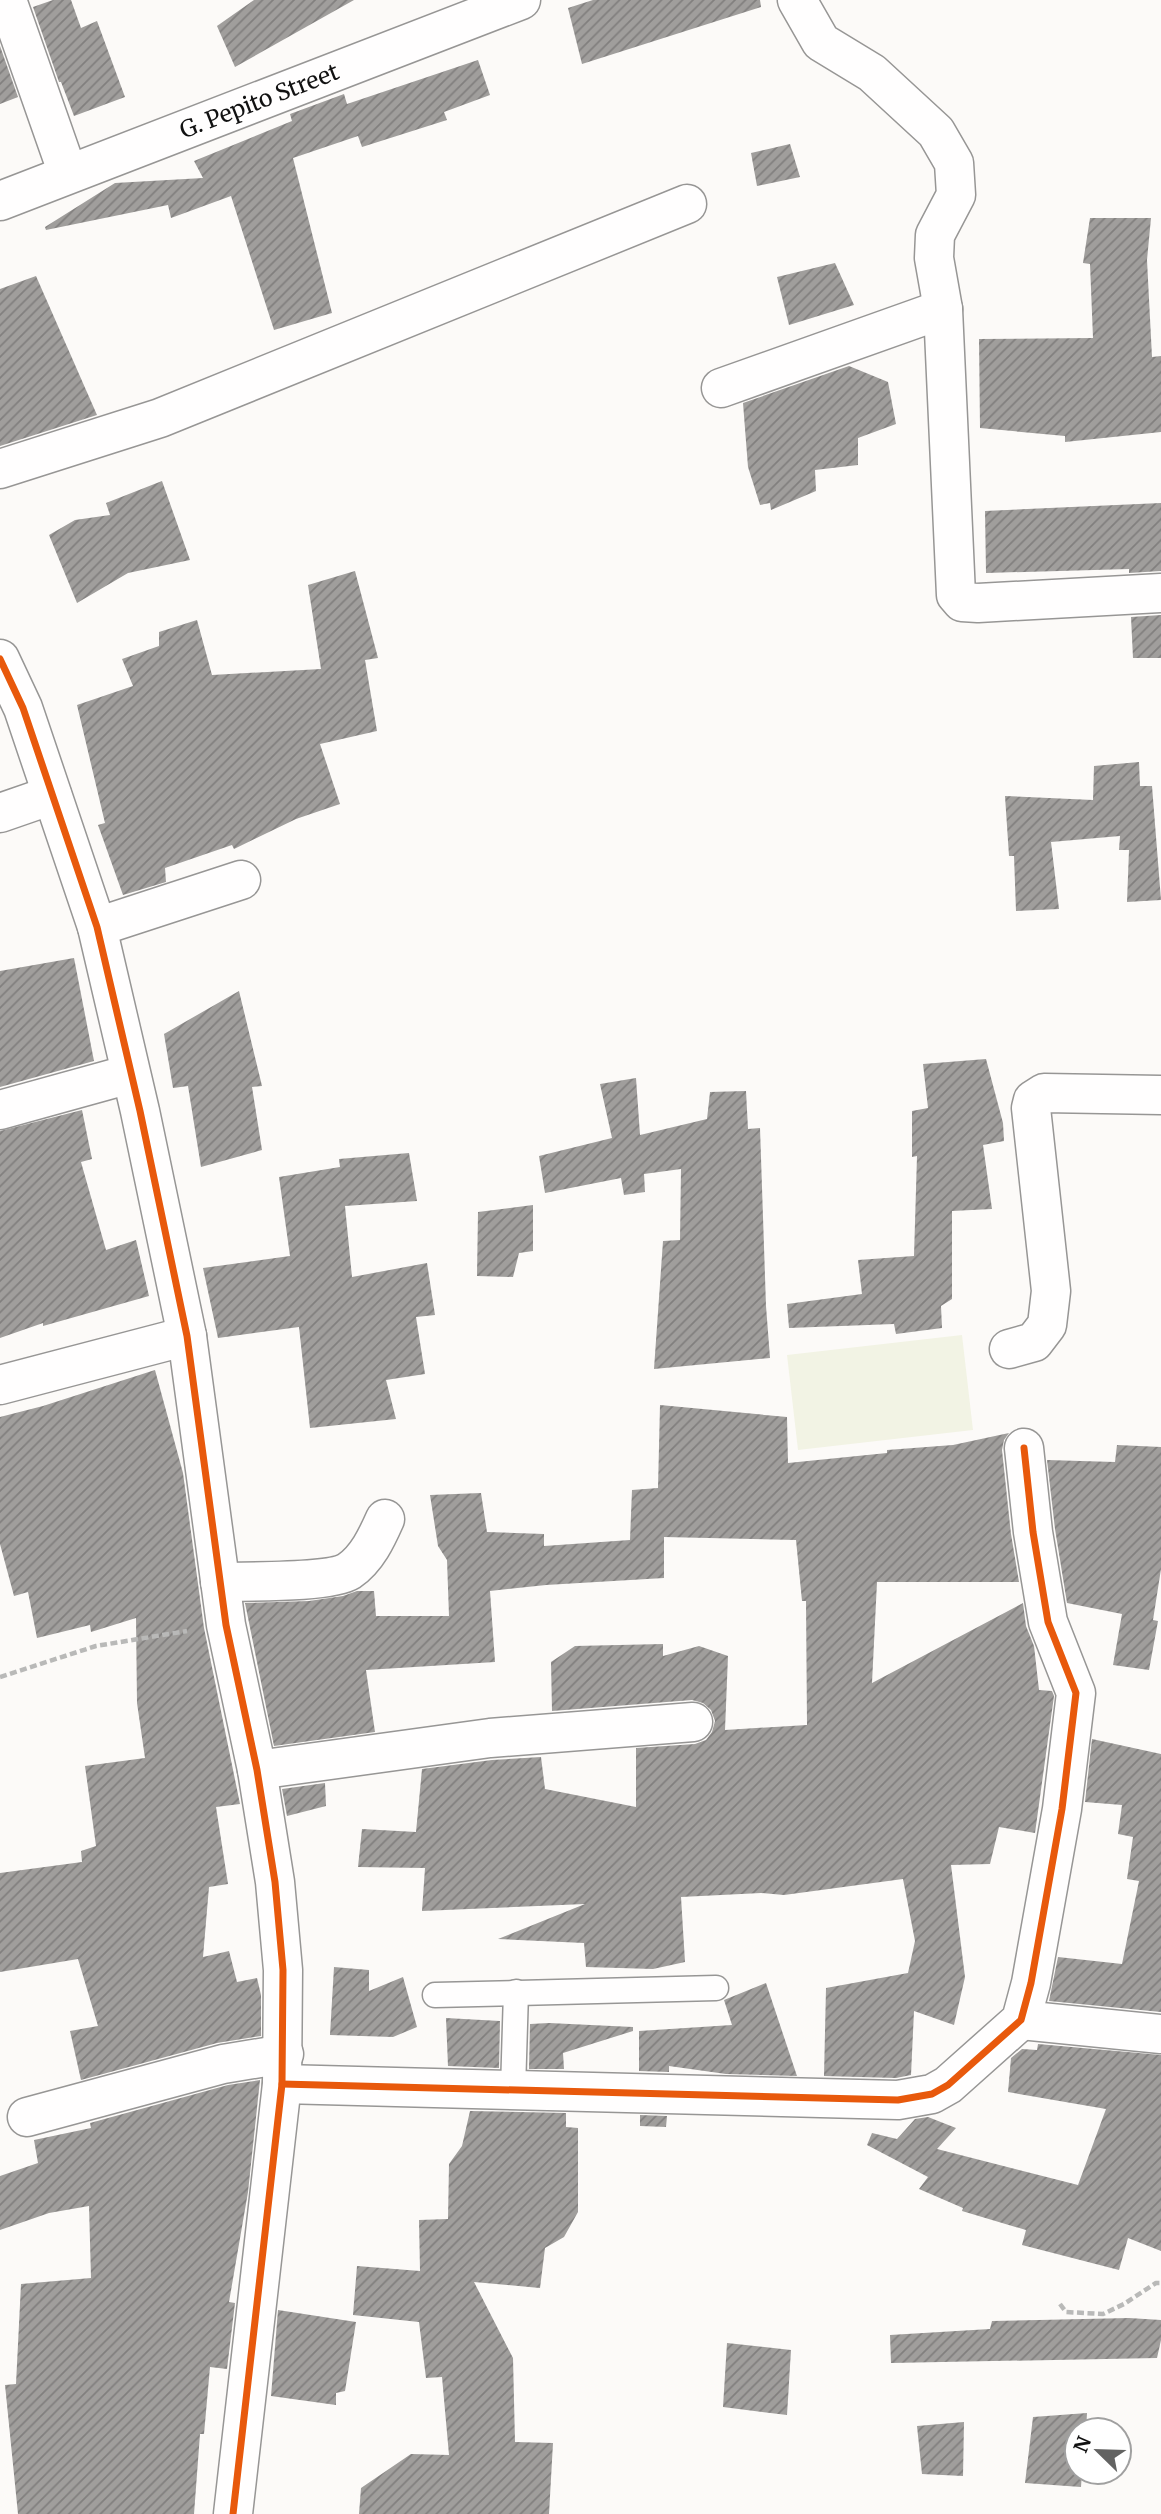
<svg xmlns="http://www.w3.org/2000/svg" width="1161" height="2514" font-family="Merriweather,serif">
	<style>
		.pitch { fill: #f2f3e4 }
		.building { fill: url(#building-hatch) }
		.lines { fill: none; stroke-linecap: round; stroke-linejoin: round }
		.service-casing { stroke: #979695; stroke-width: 27 }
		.minor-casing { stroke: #979695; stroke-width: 41 }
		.tertiary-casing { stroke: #979695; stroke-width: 41 }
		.path { stroke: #b9b9b8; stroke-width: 4.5; stroke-dasharray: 7 3.5; stroke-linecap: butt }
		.service { stroke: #fffefe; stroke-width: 24 }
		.minor { stroke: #fffefe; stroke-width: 38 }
		.tertiary { stroke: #fffefe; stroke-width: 38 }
		.cycleway-casing { stroke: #fff; stroke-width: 11 }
		.cycleway { stroke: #e8590c; stroke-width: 7 }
		.labels { text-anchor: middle; stroke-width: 7; stroke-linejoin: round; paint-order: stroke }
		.street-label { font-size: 23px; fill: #111; stroke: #fff }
	</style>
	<defs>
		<pattern id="building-hatch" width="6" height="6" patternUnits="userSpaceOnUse" patternTransform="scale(1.75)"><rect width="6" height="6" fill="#a09e9c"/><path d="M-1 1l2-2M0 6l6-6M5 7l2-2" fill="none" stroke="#817f7e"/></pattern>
	</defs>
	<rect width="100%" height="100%" fill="#fcfaf8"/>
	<path class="pitch" d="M962,1335l11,95 -175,20 -11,-95z"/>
	<g class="building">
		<path d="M53,0h18l10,28 16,-7 28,76 -51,19 -13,-34h-2l-26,-75z"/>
		<path d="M254,0h100l-119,67 -18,-41z"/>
		<path d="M593,0h167l1,7 -179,57 -14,-56z"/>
		<path d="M0,46l18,51 -18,7z"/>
		<path d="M478,60l12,35 -46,17 3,8 -85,27 -4,-11 -65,22 39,155 -58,17 -43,-134 -60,22 -3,-13 -122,25 -1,-3 70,-44 88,-5 -9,-17 98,-40 -2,-7 54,-20 3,10z"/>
		<path d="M790,144l10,33 -43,9 -6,-33z"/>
		<path d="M1090,218h61l-4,42 5,97 9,-1v76l-96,10v-6l-85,-8 -1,-89 114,-1 -3,-74 -7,-1z"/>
		<path d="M835,263l19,42 -65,20 -12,-48z"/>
		<path d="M36,276l61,139 -97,31v-157z"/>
		<path d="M849,366l39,16 8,42 -38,14v27l-43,5 1,21 -45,19 -1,-7 -10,2 -12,-38 -5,-64z"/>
		<path d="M162,481l28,79 -62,13 -51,30 -28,-68 26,-15 35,-5 -4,-12z"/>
		<path d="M1161,503v68l-32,2v-4l-143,4 -1,-62z"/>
		<path d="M355,571l23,87 -13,2 12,71 -57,13 20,60 -44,15 -62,30 -2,-4 -67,23 1,14 -43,13 -25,-70 7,-2 -28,-118 56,-19 -11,-27 37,-13v-14l38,-12 15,55 109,-6 -13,-84z"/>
		<path d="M1161,615v43h-28l-2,-41z"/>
		<path d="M1139,762l1,24h12l9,114 -34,2 2,-52h-10l1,-14 -69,6 8,67 -43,2 -2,-55h-5l-4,-60 88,4 1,-34z"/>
		<path d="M74,958l20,103 -94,26v-116z"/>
		<path d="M239,991l23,95 -10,1 10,63 -61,17 -13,-81 -15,2 -9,-54z"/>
		<path d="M986,1059l17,64 1,18 -21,4 9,64 -40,2v88l-11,7 1,22 -46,6 -2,-10 -105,4 -2,-24 75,-10 -4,-34 56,-4 3,-100 -5,1v-46l16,-3 -5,-44z"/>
		<path d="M636,1078l4,57 67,-16 3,-27 36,-1 2,38 12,-1 6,178 4,52 -116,11 9,-128 17,-1 1,-71 -37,5 1,18 -21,3 -3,-17 -76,15 -6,-37 73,-18 -12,-54z"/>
		<path d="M82,1110l10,49 -11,3 25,88 30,-10 13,56 -106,30v-3l-43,15v-207z"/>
		<path d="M409,1153l8,48 -72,5 7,71 75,-14 8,52 -19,2 9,57 -39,6 10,39 -86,9 -11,-101 -81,11 -15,-70 87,-12 -11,-79 61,-10 -1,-8z"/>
		<path d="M533,1205v46l-14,2 -6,24 -36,-1 1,-64z"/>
		<path d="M155,1370l28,103 21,155 36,176 -24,3 12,77 -19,3 -6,70 26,-6 8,31 20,-4 4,17v41l-44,7 -136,37 -11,-49 28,-5 -20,-67 -78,13v-99l82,-11 -1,-11 15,-5 -11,-80 60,-8 -8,-55 -1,-85 -45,14 -1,-7 -53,13 -9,-46 -14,4 -14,-52v-127l43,-11z"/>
		<path d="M660,1405l127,12 1,46 99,-10v-3l66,-5 56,-12 -5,7 -2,10 9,84 8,48h-142l-5,101 151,-80 3,23 8,20 5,44 13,1 2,5 -19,137 -36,-6 -9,37 -39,1 14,112 -11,48 -40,-14 -3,64 -15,3 -72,-2 2,-88 82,-15 7,-32 -12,-62 -119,16 -23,-2 -80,4 4,65 -32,7 -67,-2 -2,-24 -86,-4 87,-35 -163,7 3,-43 -67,-1 4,-38 54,3 6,-63 70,-9 49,-3 4,32 91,18v-59l59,-4 11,-4 6,-8 3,-11 -4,-11 -8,-7 -11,-3 -140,11 -1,-49 24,-16 88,-2v12l36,-10 29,10 -3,74 82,-5 -1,-124h-4l-6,-61 -132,-3v41l-118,7 -56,6 5,71 -129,8 9,62 -101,14 -29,-143 64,-2 34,-5 14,-5h17l2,25h73l-2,-56 -9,-14 -8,-51 51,-2 6,39 57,2v12l86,-6 2,-50 26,-2z"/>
		<path d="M1117,1445l44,2v122l-8,51 5,1 -9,49 -36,-5 9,-51 -55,-11 -12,-74 -8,-69 68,2z"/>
		<path d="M1092,1739l69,15v258l-112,-11 9,-44 64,7 17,-83 -12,-2 6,-42 -15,-3 4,-29 -37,-3z"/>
		<path d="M325,1783l1,23 -39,10 -5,-27z"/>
		<path d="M334,1967l35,3v21l34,-14 14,50 -24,10 -63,-2z"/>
		<path d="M766,1983l31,93 -71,-2 -57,-8v6l-30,-1v-40l93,-6 -8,-25z"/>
		<path d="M446,2018l54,3 -1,47 -51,-2z"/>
		<path d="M549,2023l84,4v4l-70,22 1,16h-35l1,-45z"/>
		<path d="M1038,2044l123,11v196l-33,-13 -9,32 -97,-25 4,-15 -64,-19 1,-3 -44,-19 9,-12 -61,-32 5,-12 25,6 18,-20 13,-2 28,11 -19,21 141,36 28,-76 -98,-17 3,-34 11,-9 15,1z"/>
		<path d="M260,2080l-12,112 -19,110 6,1 -8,66 -17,-2 -6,67h-4l-6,80h-176l-13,-129 11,-1 5,-100 70,-6 -2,-72 -40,7 -49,17v-54l38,-13 -4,-23 57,-12 -1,-5 138,-38z"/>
		<path d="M470,2111l96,2v14l12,1v84l-14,25 -19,11 -5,40 -66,-6 39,76 2,84 38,1 -4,71h-190l2,-26 50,-34 38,1 -7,-78 -16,1 -7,-56 -66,-7 4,-49 63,5 -1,-51 29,-1 1,-55 13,-18z"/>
		<path d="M640,2115l27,1 -1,11 -26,-1z"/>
		<path d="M278,2310l78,12 -11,69 -9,2v12l-65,-9z"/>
		<path d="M1129,2318l32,2v20l-4,18 -266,5 -1,-28 100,-6 2,-8z"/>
		<path d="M727,2343l64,7 -4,65 -64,-8z"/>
		<path d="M1087,2413l-1,17h-9v42h5l-1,15 -56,-4 8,-66z"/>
		<path d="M964,2422l-1,54 -41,-2 -5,-48z"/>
	</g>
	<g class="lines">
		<defs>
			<g id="service">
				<path d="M435,1995l281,-7"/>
				<path d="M513,2090l3,-98"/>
			</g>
			<g id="minor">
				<path d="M7,0l61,174"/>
				<path d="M797,0l24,42 51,31 64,59 18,31 2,32 -21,40 -1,23 9,51 13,286 6,7 16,1 183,-10"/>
				<path d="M721,388l222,-79"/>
				<path d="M0,469l160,-51 527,-214"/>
				<path d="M0,659l23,49 74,219 43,184 47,225 39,289 31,145 18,112 8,88 -1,114 -49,430"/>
				<path d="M0,813l52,-18"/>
				<path d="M97,927l144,-47"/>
				<path d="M0,1110l130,-36"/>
				<path d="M1009,1349l25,-7 13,-17 4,-34 -20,-183 2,-8 11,-7 117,2"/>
				<path d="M0,1385l187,-49"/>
				<path d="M220,1582c26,-1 110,1 129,-11 18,-12 28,-34 36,-52"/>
				<path d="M257,1770l233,-32 203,-16"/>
				<path d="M1021,2020l140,14"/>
				<path d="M282,2084l616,16 34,-6 16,-9 73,-65 10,-37 31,-174 14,-116 -28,-71 -15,-90 -9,-84"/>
				<path d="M27,2117l196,-53 61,-10"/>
			</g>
			<g id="tertiary">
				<path id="s1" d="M0,201l521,-201"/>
			</g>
		</defs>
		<use href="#service" class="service-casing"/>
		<use href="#minor" class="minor-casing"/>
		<use href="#tertiary" class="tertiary-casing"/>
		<g class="path">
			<path d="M0,1677l96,-31 91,-15"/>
			<path d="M1060,2304l6,8 37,2 21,-10 32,-21h5"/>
		</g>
		<use href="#service" class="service"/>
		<use href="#minor" class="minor"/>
		<use href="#tertiary" class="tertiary"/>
		<defs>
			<g id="cycleway">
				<path d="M0,659l23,49 74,219 43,184 47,225 39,289 31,145 18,112 8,88 -1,114 -49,430"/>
				<path d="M282,2084l616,16 34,-6 16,-9 73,-65 10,-37 31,-174 14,-116 -28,-71 -15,-90 -9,-84"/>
			</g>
		</defs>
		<use href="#cycleway" class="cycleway-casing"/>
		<use href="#cycleway" class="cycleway"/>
	</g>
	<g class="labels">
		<g class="street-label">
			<text dy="8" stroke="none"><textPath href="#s1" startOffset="278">G. Pepito Street</textPath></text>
		</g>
	</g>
	<g transform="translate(1098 2451) rotate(293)"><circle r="33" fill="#ffffff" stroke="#a0a0a0" stroke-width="2"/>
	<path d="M0-5L12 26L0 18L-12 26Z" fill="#636362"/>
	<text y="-10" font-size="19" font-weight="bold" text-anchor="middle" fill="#111111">N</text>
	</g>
</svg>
